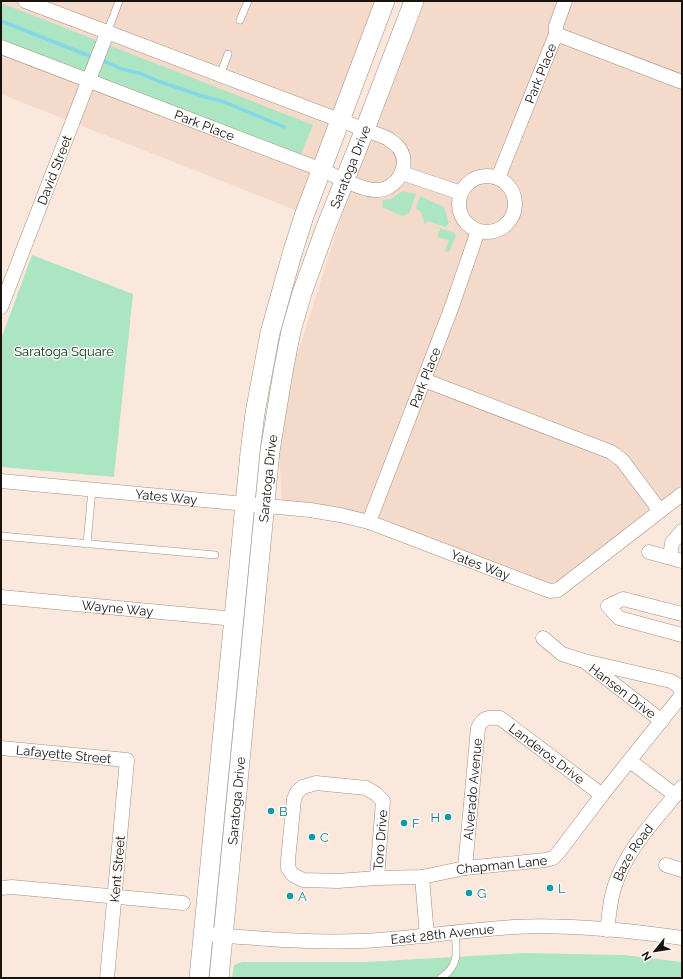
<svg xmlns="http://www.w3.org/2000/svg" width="683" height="979" font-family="Raleway,sans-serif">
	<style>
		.built { fill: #f3daca }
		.green { fill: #ace5c2 }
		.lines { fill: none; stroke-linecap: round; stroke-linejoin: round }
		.stream { stroke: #83d7e8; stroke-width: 3.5 }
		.lane-casing { stroke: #a08f84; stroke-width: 8 }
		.street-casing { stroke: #a08f84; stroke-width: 15 }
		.secondary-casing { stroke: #a08f84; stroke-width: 20 }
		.lane { stroke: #fff; stroke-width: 7 }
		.street { stroke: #fff; stroke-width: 14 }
		.secondary { stroke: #fff; stroke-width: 19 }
		.culture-dot { fill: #0f9aa8; stroke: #fcf9f6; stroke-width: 1.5 }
		.labels { text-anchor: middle; stroke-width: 3; stroke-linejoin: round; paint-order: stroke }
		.street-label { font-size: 13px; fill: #19130f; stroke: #fcf9f6 }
		.park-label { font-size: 13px; fill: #03381f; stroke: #fcf9f6 }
		.culture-label { font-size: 13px; fill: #0d838f; stroke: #fcf9f6; text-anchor: start }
	</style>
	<rect width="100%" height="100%" fill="#fbe8dd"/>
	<g class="built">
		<path d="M1,1h379l-82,210 -297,-117z"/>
		<path d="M425,1h257v484l-128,101 -272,-84 -5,-85 67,-208z"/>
	</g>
	<g class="green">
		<path d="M1,3l312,122 -12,29 -300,-113z"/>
		<path d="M403,191l13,3 -7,19 -7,3 -20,-9 1,-7 8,-1z"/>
		<path d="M420,196l24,11 5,16 -3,4 -16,-5h-3l-2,2 -4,-12 -5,-4z"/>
		<path d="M427,224l27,9 2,3 -7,16 -4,-1 4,-11 -12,-3 3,-8z"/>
		<path d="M32,255l101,39 -19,183 -113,-10v-128z"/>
		<path d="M525,953l99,2 58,7v16h-450l2,-13 8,-3h124z"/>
	</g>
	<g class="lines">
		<g class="stream">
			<path d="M1,21l94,37"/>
			<path d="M101,60l21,9 20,5 16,7 47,16 17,4 62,26"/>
		</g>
		<defs>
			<g id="lane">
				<path d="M240,20l8,-19"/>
				<path d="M107,33l12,-32"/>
				<path d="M220,75l8,-21"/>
				<path d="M1,536l214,19"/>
				<path d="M87,544l5,-55"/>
				<path d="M441,978c18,-12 16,-26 14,-45"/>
			</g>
			<g id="street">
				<path d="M556,34l126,48"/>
				<path id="s1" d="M1,47l321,123c14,6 37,19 52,20 22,2 38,-24 25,-42 -4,-5 -8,-7 -12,-10l-362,-137"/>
				<path d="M402,173l59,20"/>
				<circle cx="487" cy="204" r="28"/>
				<path id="s2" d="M498,178l58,-144v-8l9,-25"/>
				<path id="s3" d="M1,307l106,-274"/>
				<path id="s4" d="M1,481l309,29 30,5 29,7 181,69 8,-1 102,-79 -38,-51 -11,-8 -187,-72"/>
				<path d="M660,511l22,-17"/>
				<path id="s5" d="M369,522l82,-213 27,-78"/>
				<path d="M649,552l33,9"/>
				<path d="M670,557l2,-14 10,-12"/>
				<path id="s6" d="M1,597l234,22"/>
				<path d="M682,614l-59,-15 -15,7 11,12 63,17"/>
				<path id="s7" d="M588,664l74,57"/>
				<path id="s8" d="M1,748l126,12 -20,218"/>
				<path d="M630,761l45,34"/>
				<path d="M666,865l16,5"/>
				<path id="s9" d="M465,868l13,-140c5,-11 10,-11 22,-10l102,77"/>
				<path d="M422,877l5,59"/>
				<path id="s10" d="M377,878l6,-77 -7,-7 -10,-6 -50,-5 -13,4 -6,5 -3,7 -6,61v8l5,7 10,5 35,1 39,-3 45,-1 43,-9 80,-8 8,-2 5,-5 44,-58 79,-99 -1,-9 -9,-6 -87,-20 -22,-7 -19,-16"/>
				<path d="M1,888l11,-1 171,16"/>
				<path id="s11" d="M607,930c2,-14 3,-29 7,-42 12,-39 43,-70 68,-101"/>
				<path id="s12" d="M203,934c52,4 105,9 157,7 51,-2 102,-11 153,-14 56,-3 114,3 169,11"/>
			</g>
			<g id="secondary">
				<path d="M199,978l51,-525 5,-40 15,-80 22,-79 12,-38 81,-215"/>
				<path id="s13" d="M219,978l51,-527 13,-79 8,-41 11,-38 24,-66 39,-98 49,-128"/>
			</g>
		</defs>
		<use href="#lane" class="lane-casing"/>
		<use href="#street" class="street-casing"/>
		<use href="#secondary" class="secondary-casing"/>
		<use href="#lane" class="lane"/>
		<use href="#street" class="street"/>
		<use href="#secondary" class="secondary"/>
	</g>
	<g class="culture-dot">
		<circle cx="271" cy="811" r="4"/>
		<circle cx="448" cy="817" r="4"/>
		<circle cx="404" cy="823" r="4"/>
		<circle cx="312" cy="837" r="4"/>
		<circle cx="550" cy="888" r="4"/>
		<circle cx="469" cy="893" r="4"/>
		<circle cx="290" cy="896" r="4"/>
	</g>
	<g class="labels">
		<g class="street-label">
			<text dy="5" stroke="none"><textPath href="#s2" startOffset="113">Park Place</textPath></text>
			<text dy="5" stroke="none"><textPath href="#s1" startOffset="218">Park Place</textPath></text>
			<text dy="5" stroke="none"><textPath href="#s13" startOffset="826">Saratoga Drive</textPath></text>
			<text dy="5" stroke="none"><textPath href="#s3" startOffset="147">David Street</textPath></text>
			<text dy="5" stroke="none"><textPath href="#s5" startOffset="155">Park Place</textPath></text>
			<text dy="5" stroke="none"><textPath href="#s13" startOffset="502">Saratoga Drive</textPath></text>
			<text dy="5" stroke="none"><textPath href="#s4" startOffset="166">Yates Way</textPath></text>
			<text dy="5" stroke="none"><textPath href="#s4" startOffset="490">Yates Way</textPath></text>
			<text dy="5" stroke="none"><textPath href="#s6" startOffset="117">Wayne Way</textPath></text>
			<text dy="5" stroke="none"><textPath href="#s7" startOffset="44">Hansen Drive</textPath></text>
			<text dy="5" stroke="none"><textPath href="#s9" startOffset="226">Landeros Drive</textPath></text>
			<text dy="5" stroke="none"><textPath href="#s8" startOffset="63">Lafayette Street</textPath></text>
			<text dy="5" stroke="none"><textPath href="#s9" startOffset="79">Alverado Avenue</textPath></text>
			<text dy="5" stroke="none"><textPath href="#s13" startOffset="178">Saratoga Drive</textPath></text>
			<text dy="5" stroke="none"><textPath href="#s10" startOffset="38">Toro Drive</textPath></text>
			<text dy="5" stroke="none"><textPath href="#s11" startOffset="83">Baze Road</textPath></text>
			<text dy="5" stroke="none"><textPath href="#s10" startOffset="467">Chapman Lane</textPath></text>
			<text transform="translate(117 869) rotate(-85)" y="5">Kent Street</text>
			<text dy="5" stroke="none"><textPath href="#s12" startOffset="240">East 28th Avenue</textPath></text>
		</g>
		<g class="park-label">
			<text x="64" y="356">Saratoga Square</text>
		</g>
		<g class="culture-label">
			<text x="279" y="816">B</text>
			<text x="440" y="822" text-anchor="end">H</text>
			<text x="412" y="828">F</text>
			<text x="320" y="842">C</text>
			<text x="558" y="893">L</text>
			<text x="477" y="898">G</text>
			<text x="298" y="901">A</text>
		</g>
	</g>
	<rect width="683" height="979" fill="none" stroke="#19130f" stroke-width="4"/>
	<g transform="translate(655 951) rotate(240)" stroke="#fcf9f6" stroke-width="3" paint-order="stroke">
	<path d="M0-3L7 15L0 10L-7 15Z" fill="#19130f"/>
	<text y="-6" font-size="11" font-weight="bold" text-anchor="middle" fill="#19130f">N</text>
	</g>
</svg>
